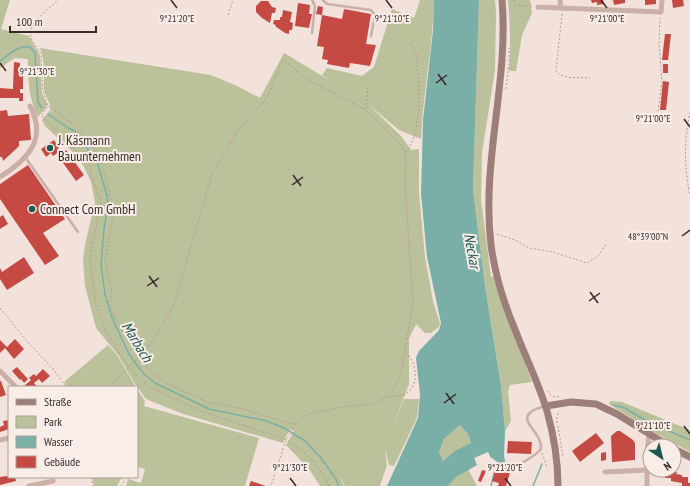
<svg xmlns="http://www.w3.org/2000/svg" width="690" height="486" font-family="'PT Sans Narrow',sans-serif">
	<style>
		.green { fill: #bbc19b }
		.water { fill: #7aafa7; fill-rule: evenodd }
		.lines { fill: none; stroke-linecap: round; stroke-linejoin: round }
		.stream { stroke: #7aafa7; stroke-width: 1.5 }
		.building { fill: #c64a44 }
		.path { stroke: #b69991; stroke-width: 1; stroke-dasharray: 2 2; stroke-linecap: butt }
		.lane { stroke: #cab0a7; stroke-width: 2.5 }
		.street { stroke: #cab0a7; stroke-width: 5 }
		.secondary { stroke: #9d7e78; stroke-width: 7 }
		.ticks { fill: none; stroke: #362927; stroke-width: 1.5 }
		.poi-dot { fill: #1d5850; stroke: #f9ede7; stroke-width: 1.5 }
		.labels { text-anchor: middle; stroke-width: 4; stroke-linejoin: round; paint-order: stroke }
		.poi-label { font-size: 14px; fill: #362927; stroke: #f9ede7; text-anchor: start }
		.water-label { font-size: 15px; font-style: italic; fill: #1d5850; stroke: #f9ede7 }
		.ticks-label { font-size: 10px; text-anchor: middle; fill: #362927; stroke: #f9ede7; stroke-width: 4; stroke-linejoin: round; paint-order: stroke }
	</style>
	<rect width="100%" height="100%" fill="#f2e2db"/>
	<g class="green">
		<path d="M0,0h10l-9,29 28,7 11,19 2,38 5,11 -1,4 -8,9c-9,-18 -10,-36 -10,-56l-1,-2 -12,-1 -15,10z"/>
		<path d="M420,0h14c-1,47 -11,92 -13,139l-22,-9 -31,-26 34,33 9,13 8,-1v44l6,64 8,44 7,22 -1,4 -8,6h-6l-9,-9 -7,15v45l-18,48 13,-33h15l-2,19 -23,48 -5,-1 -4,-17 2,17 -7,21h-35l-5,-8 4,8h-24l-11,-17 -23,-24 8,-14 -12,-6 8,4 -7,14 -100,-29 -37,-15 -12,-17 -16,-27 -22,-27 -11,-42 -2,-27 2,-14 10,-43 -4,-20 -7,-15 -10,-14 -29,-27 -3,-6 8,-10 5,4 -5,-5c1,-7 -5,-12 -6,-19 -1,-14 2,-28 -4,-42l171,27 26,11 23,12 24,-45 50,30 -12,-8 5,-7 35,8 12,-9 18,-58 22,9z"/>
		<path d="M479,0h16l1,13 -1,57 -13,83 -1,46 10,78 3,-1 38,106 -22,3 -2,6 3,30 -6,10 -4,-45 -16,-100 -12,-96z"/>
		<path d="M508,0h22l2,13 -10,22 -6,36h-7c2,-24 1,-47 -1,-71z"/>
		<path d="M108,345l9,10 19,32h-69l-3,-5z"/>
		<path d="M137,389l8,12 -1,5 115,32 -14,48h-119l2,-7 13,4 4,-14 -8,-2z"/>
		<path d="M610,401l12,1 68,28v22l-42,-23 -39,-25z"/>
		<path d="M460,425l8,9 3,9 -15,7 -13,11 -4,-9 5,-13z"/>
		<path d="M468,469l9,17h-29l8,-9z"/>
		<path d="M92,477h30l-5,9h-23z"/>
	</g>
	<path class="water" d="M434,0h45l-6,190 12,96 16,100 4,45 -1,25 2,9 -10,-4 -4,-3h-1l-3,-6 -14,6 3,7 -21,12 -8,9h-61l31,-68 2,-24 -4,-36 3,-7 20,-21 2,-7 -14,-66 -6,-63 2,-74 10,-90zM460,425l8,9 3,9 -15,7 -13,11 -4,-9 5,-13z"/>
	<g class="lines">
		<g class="stream">
			<path d="M0,61c10,-7 18,-16 30,-14l5,6 3,49 4,6"/>
			<path d="M48,114l20,14 7,3 4,9 17,18 11,38 1,9 -4,24 -3,36 4,29 7,24 17,36 7,10 8,10 11,9 54,26 58,12 17,7 21,13 16,17 15,21 3,7"/>
			<path d="M613,405l12,3 23,14 42,18"/>
			<path d="M491,486l6,-24"/>
			<path d="M533,486l9,-22"/>
		</g>
	</g>
	<g class="building">
		<path d="M591,0h12l1,4 -7,1v-3l-5,1z"/>
		<path d="M613,0h12v3l-11,2z"/>
		<path d="M645,0h11v4l-11,1z"/>
		<path d="M672,0h11l1,6 -11,2z"/>
		<path d="M261,1h7l4,6 4,1 -1,5h-3l-2,10 -8,-5 -6,-6v-6z"/>
		<path d="M298,3l12,2 -1,9h3l-3,14 -14,-2z"/>
		<path d="M318,6l5,1 -1,8 -6,-1z"/>
		<path d="M344,9l27,5 -5,30 10,1 -6,21 -20,-3 -1,5 -22,-4 1,-4 -6,-1 2,-12 -7,-1 5,-31 20,4z"/>
		<path d="M283,10l9,2 -2,10 3,1 -1,7h-3v4l-4,-1 -10,-7 1,-1 -3,-1 1,-4h6v-3h2z"/>
		<path d="M665,34h6l-3,26h-6z"/>
		<path d="M14,62l6,1v5h3v21h-3v4h3v8h-4v-3h-19v-10l13,1z"/>
		<rect x="663" y="64" width="5" height="9"/>
		<path d="M663,81l6,1 -3,28h-6z"/>
		<path d="M7,110l1,6 21,-2 2,26 -12,1v5l-3,3 -13,12 -1,-4h-2v-46z"/>
		<path d="M54,140l5,8 -2,1 2,3 -6,4 -2,-3 -5,4 -5,-8z"/>
		<path d="M66,150l18,25 -8,6 -18,-25z"/>
		<path d="M28,165l37,54 -22,14 16,23 -14,9 -45,-66v-15z"/>
		<path d="M3,215l5,9 -8,5v-12z"/>
		<path d="M24,257l10,16 -27,17 -7,-11v-11l2,4z"/>
		<path d="M15,339l9,10 -10,10 -9,-11 -5,5v-13l7,7z"/>
		<path d="M17,367l11,12 -4,4 -3,-4 -1,1 -8,-9z"/>
		<path d="M43,369l7,7 -8,7 -3,-4 -5,4 3,4h-11l-2,-1 7,-6 -2,-2 5,-4 2,2z"/>
		<path d="M0,381h1l5,14 -6,2z"/>
		<path d="M9,420v9l-9,3v-5l4,-2 -1,-4z"/>
		<path d="M617,431h3l13,9 2,3v17l-23,2 -1,-26z"/>
		<path d="M596,433l8,10 -24,19 -8,-11z"/>
		<path d="M508,441l24,1 -1,12 -24,-1z"/>
		<path d="M606,452v8l-5,1v-8z"/>
		<path d="M498,462l14,4 -6,20h-8l1,-3 -7,-2z"/>
		<path d="M482,470l4,1 -5,11 -3,-1z"/>
		<path d="M665,470h6v2h6l-1,2 6,1v2h6v6h2v3h-8v-3l-11,-2v-3h-6z"/>
		<path d="M7,476l1,1h7l1,4 -16,4v-8z"/>
		<path d="M251,481l15,5h-17z"/>
	</g>
	<g class="lines">
		<g class="path">
			<path d="M514,0l1,5 18,1"/>
			<path d="M562,14l-6,57c6,9 24,6 34,7"/>
			<path d="M228,15l5,-15"/>
			<path d="M509,61v-13"/>
			<path d="M506,89l3,-25"/>
			<path d="M48,106l28,20 24,31 14,54 -9,49 7,32 -2,12 4,12 14,24 22,31 16,12 41,19 37,7 31,10 19,5"/>
			<path d="M366,109l2,-24"/>
			<path d="M658,111l4,-29 -3,-40 1,-24"/>
			<path d="M690,112c-6,29 -6,55 0,83"/>
			<path d="M42,115l6,-9 -5,-15 -2,-37 -9,-14 -2,-8 2,-6 4,-6 22,-20"/>
			<path d="M42,116l47,48 4,17 8,21 -11,56 5,42 11,32 23,36 20,19 52,24 86,29 13,9 14,13 12,17 3,7"/>
			<path d="M405,152c17,-14 15,-68 12,-87 0,-3 1,-7 0,-10 -2,-4 -6,-9 -8,-13"/>
			<path d="M497,234l18,6 14,8 24,4 34,11 11,-7 9,-13"/>
			<path d="M0,308l25,31 29,31 12,17"/>
			<path d="M110,387l39,-41 24,-38 39,-134 26,-44 29,-32 16,-39 23,20 60,31 35,35 4,7 1,9 -1,24 8,120 -12,69 -8,16 -10,9 -12,5 -29,3 -33,7 -8,4 -6,6 -10,19 -14,43"/>
			<path d="M547,391l5,5 7,1"/>
			<path d="M387,397c7,-1 15,0 21,-5 12,-10 8,-32 -3,-40"/>
			<path d="M557,423v-6l2,-6"/>
			<path d="M558,426l5,31"/>
			<path d="M542,453l5,14"/>
			<path d="M91,477l2,9"/>
			<path d="M121,486l4,-6"/>
		</g>
		<g class="lane">
			<path d="M312,0l3,6 -3,27"/>
			<path d="M323,0l4,4 44,6 4,5 -4,21"/>
			<path d="M25,157l53,75"/>
			<path d="M516,467l20,-13 5,-5c2,-20 -35,-32 4,-43"/>
		</g>
		<g class="street">
			<path d="M560,0l1,8 100,4 1,-12"/>
			<path d="M538,7l23,1"/>
			<path d="M0,177c27,-17 48,-38 30,-71"/>
			<path d="M0,371l16,16"/>
			<path d="M0,440l9,-2"/>
			<path d="M605,472l42,-2"/>
			<path d="M29,486l24,-5"/>
			<path d="M647,486v-33l2,-19"/>
		</g>
		<g class="secondary">
			<path d="M502,0c7,82 -21,162 -11,245 4,30 13,59 25,87 10,26 23,52 31,79 7,25 11,49 11,75"/>
			<path d="M546,406l25,-4 25,2 21,10 52,32"/>
			<path d="M674,449l16,8"/>
		</g>
	</g>
	<path class="ticks" d="M171,0l6,8M386,0l6,8M601,0l6,8M0,63l6,8M438,74l8,11M436,83l11,-8M684,119l6,8M293,175l8,11M292,185l11,-8M682,236l8,-6M149,276l8,11M147,286l12,-8M590,292l8,11M589,301l11,-8M446,393l8,11M444,403l12,-9M684,426l6,8M290,478l6,8M505,478l6,8"/>
	<g class="poi-dot">
		<circle cx="50" cy="148" r="4"/>
		<circle cx="32" cy="209" r="4"/>
	</g>
	<g class="labels">
		<g class="poi-label">
			<text x="58" y="145">J. Käsmann<tspan x="58" dy="16">Bauunternehmen</tspan></text>
			<text x="40" y="214">Connect Com GmbH</text>
		</g>
		<g class="water-label">
			<text transform="translate(472 251) rotate(80)" y="5">Neckar</text>
			<text transform="translate(137 342) rotate(59)" y="5">Marbach</text>
		</g>
	</g>
	<g class="ticks-label">
		<text x="177" y="22">9°21'20"E</text>
		<text x="392" y="22">9°21'10"E</text>
		<text x="607" y="22">9°21'00"E</text>
		<text x="37" y="75">9°21'30"E</text>
		<text x="653" y="122">9°21'00"E</text>
		<text x="648" y="240">48°39'00"N</text>
		<text x="653" y="429">9°21'10"E</text>
		<text x="290" y="471">9°21'30"E</text>
		<text x="505" y="471">9°21'20"E</text>
	</g>
	<rect x="8" y="386" width="130" height="92" fill="#f9ede7" stroke="#ab9f9a"/>
	<rect x="16" y="399" width="20" height="6" fill="#9d7e78" stroke="#ab9f9a"/>
	<text x="44" y="406" font-size="12" fill="#362927">Straße</text>
	<rect x="16" y="416" width="20" height="12" fill="#bbc19b" stroke="#ab9f9a"/>
	<text x="44" y="426" font-size="12" fill="#362927">Park</text>
	<rect x="16" y="436" width="20" height="12" fill="#7aafa7" stroke="#ab9f9a"/>
	<text x="44" y="446" font-size="12" fill="#362927">Wasser</text>
	<rect x="16" y="456" width="20" height="12" fill="#c64a44" stroke="#ab9f9a"/>
	<text x="44" y="466" font-size="12" fill="#362927">Gebäude</text>
	<g transform="translate(662 458) rotate(145)"><circle r="19" fill="#f9ede7" stroke="#ab9f9a"/>
	<path d="M0-3L7 15L0 10L-7 15Z" fill="#1d5850"/>
	<text y="-6" font-size="11" font-weight="bold" text-anchor="middle" fill="#362927">N</text>
	</g>
	<path d="M10 26v6h86v-6" fill="none" stroke="#362927" stroke-width="2"/>
	<text x="16" y="26" font-size="12" fill="#362927" stroke="#f9ede7" stroke-width="3" paint-order="stroke">100 m</text>
</svg>
